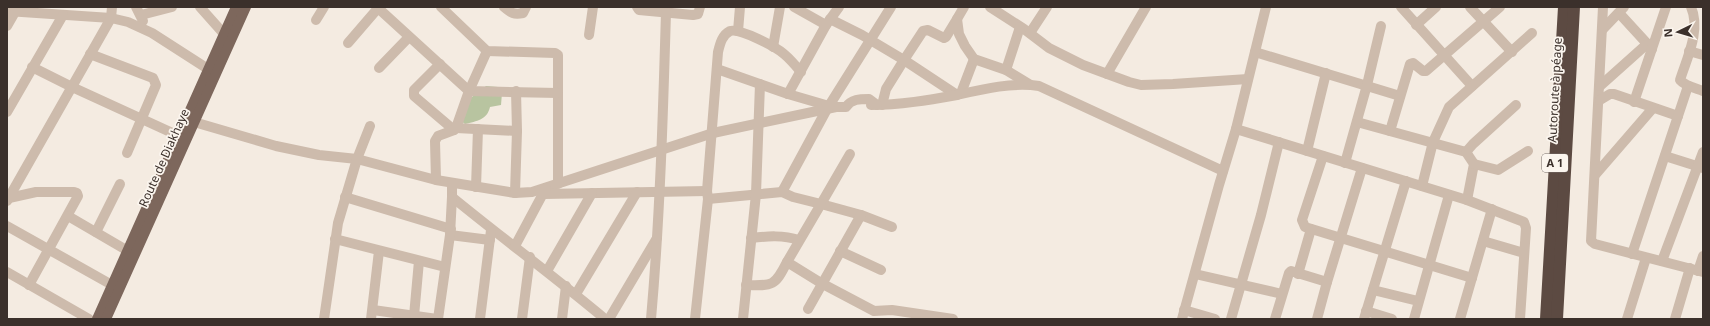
<svg xmlns="http://www.w3.org/2000/svg" width="1710" height="326" font-family="'Noto Sans',sans-serif">
	<style>
		.green { fill: #b8c4a0 }
		.lines { fill: none; stroke-linecap: round; stroke-linejoin: round }
		.minor { stroke: #cdbbac; stroke-width: 10 }
		.major { stroke: #7d675c; stroke-width: 10 }
		.highway { stroke: #5c4a42; stroke-width: 12 }
		.labels { text-anchor: middle; stroke-width: 3.5; stroke-linejoin: round; paint-order: stroke }
		.shield { fill: #fbf5ee; stroke: #756b66; stroke-width: 1 }
		.shield-label { font-size: 11px; font-weight: bold; fill: #3b302b }
		.street-label { font-size: 12px; fill: #3b302b; stroke: #fbf5ee }
	</style>
	<rect width="100%" height="100%" fill="#f4ebe1"/>
	<path class="green" d="M486,86l12,1 4,6 -1,12 -11,2c-3,13 -13,14 -25,17l-8,-6 8,-21h7z"/>
	<g class="lines">
		<g class="minor">
			<path d="M136,7l7,14"/>
			<path d="M200,7l24,27"/>
			<path d="M441,7l46,44 68,2 3,2v129"/>
			<path d="M504,7c7,6 10,8 19,6l3,-6"/>
			<path d="M637,7l2,3 54,5 5,-1 2,-7"/>
			<path d="M794,7l32,18"/>
			<path d="M990,7l34,22 25,19 34,17 46,17 12,3 32,-1 75,-5"/>
			<path d="M1401,7l71,79"/>
			<path d="M1470,7l42,45"/>
			<path d="M1603,7l-12,234 4,3 108,28"/>
			<path d="M1691,7c10,23 -4,51 -11,73 5,6 15,8 23,11"/>
			<path d="M378,8l91,83 89,2"/>
			<path d="M7,11l104,7 17,4 24,11 56,36"/>
			<path d="M1619,13l33,36"/>
			<path d="M141,15l31,-8"/>
			<path d="M830,19l32,16 42,25 -18,29 -4,16"/>
			<path d="M957,19l7,-12"/>
			<path d="M316,20l8,-13"/>
			<path d="M1416,25l20,-18"/>
			<path d="M7,26l8,-14"/>
			<path d="M1603,29l21,-22"/>
			<path d="M738,31l2,-24"/>
			<path d="M1030,33l17,-26"/>
			<path d="M589,35l4,-28"/>
			<path d="M348,43l31,-36"/>
			<path d="M773,47l7,-40"/>
			<path d="M1689,51l14,4"/>
			<path d="M1255,52l145,44"/>
			<path d="M90,54l63,24 3,7 -29,68"/>
			<path d="M440,64l-26,26v6l40,34"/>
			<path d="M32,67l40,20 107,49"/>
			<path d="M379,68l30,-31"/>
			<path d="M717,69l71,25 41,12"/>
			<path d="M1006,70l14,-43"/>
			<path d="M1107,74l39,-67"/>
			<path d="M1600,86l47,-42"/>
			<path d="M961,93l13,-34"/>
			<path d="M788,94l38,-69 13,-18"/>
			<path d="M957,95l-53,-35 19,-29 5,-1 16,8 2,-1 11,-18 2,15 6,12 9,13 32,11 23,14"/>
			<path d="M1600,100l10,-6h4l64,22"/>
			<path d="M1634,102l32,-95"/>
			<path d="M871,105c29,0 58,-5 86,-10 26,-6 55,-13 82,-9l184,85"/>
			<path d="M7,112l56,-97"/>
			<path d="M194,122l82,24 43,9 38,4 79,21 79,13 17,-1 181,-59 123,-26h10c5,-8 14,-8 23,-8l8,6"/>
			<path d="M1357,122l109,30 8,12 -7,36"/>
			<path d="M456,128l61,3"/>
			<path d="M1236,129l231,71 57,22 2,6 -6,91"/>
			<path d="M1390,131l20,-67 3,-1 10,8h3l74,-64"/>
			<path d="M1307,151l19,-78"/>
			<path d="M1466,152l7,-8 43,-39"/>
			<path d="M850,154l-29,50 40,11 31,12"/>
			<path d="M1323,156l-21,64 3,7 167,51"/>
			<path d="M1665,156l38,12"/>
			<path d="M1345,163l22,-78 14,-59"/>
			<path d="M1474,164l24,6 30,-19"/>
			<path d="M1595,175l58,-67"/>
			<path d="M436,180l-1,-39 3,-5 16,-6 2,-2 13,-37 18,-40"/>
			<path d="M452,183v14c50,41 103,80 153,122"/>
			<path d="M1422,186l11,-44 16,-35 83,-74"/>
			<path d="M476,187l2,-58"/>
			<path d="M782,192l45,-83 64,-102"/>
			<path d="M515,193l2,-62 -1,-40"/>
			<path d="M544,194l163,-3"/>
			<path d="M345,197l106,32"/>
			<path d="M9,198l27,-6h38l3,1 1,3 -49,89"/>
			<path d="M708,199l74,-7 11,5 28,7 -34,58 34,21 53,28 18,-1 61,9"/>
			<path d="M7,201l104,-183 1,-11"/>
			<path d="M68,216l60,35"/>
			<path d="M7,226l105,59"/>
			<path d="M96,232l24,-48"/>
			<path d="M450,235l40,5"/>
			<path d="M751,238c17,-2 32,-3 48,2"/>
			<path d="M335,239l110,28"/>
			<path d="M1483,241l41,12"/>
			<path d="M515,246l31,-58"/>
			<path d="M840,251l41,19"/>
			<path d="M1632,254l56,-168"/>
			<path d="M1662,261l41,-109"/>
			<path d="M547,271l45,-78"/>
			<path d="M1698,271l5,-15"/>
			<path d="M7,272l82,47"/>
			<path d="M1195,274l87,20"/>
			<path d="M1298,274l13,-45"/>
			<path d="M746,285c27,1 29,1 41,-23"/>
			<path d="M1373,290l45,11"/>
			<path d="M576,294l61,-102"/>
			<path d="M808,309l53,-94"/>
			<path d="M373,310l64,9"/>
			<path d="M1184,310l31,9"/>
			<path d="M1366,311l26,8"/>
			<path d="M414,316l5,-55"/>
			<path d="M324,319l14,-96 19,-64 13,-33"/>
			<path d="M371,319l8,-68"/>
			<path d="M438,319l12,-84 2,-38"/>
			<path d="M480,319l11,-89"/>
			<path d="M522,319l8,-62"/>
			<path d="M562,319l4,-33"/>
			<path d="M609,319l48,-81"/>
			<path d="M651,319c9,-102 12,-204 15,-307"/>
			<path d="M695,319l13,-120 -1,-8 11,-139c2,-8 4,-17 12,-21 10,-3 46,16 54,23 6,5 12,12 17,18"/>
			<path d="M743,319l13,-125 4,-110"/>
			<path d="M1182,319l37,-134 17,-56 30,-122"/>
			<path d="M1231,319l30,-104 18,-73"/>
			<path d="M1275,319l14,-46 2,-2 36,11"/>
			<path d="M1317,319l10,-37 35,-114"/>
			<path d="M1364,319l42,-138"/>
			<path d="M1414,319l35,-124"/>
			<path d="M1460,319l32,-110"/>
			<path d="M1627,319l19,-61"/>
			<path d="M1675,319l15,-51"/>
		</g>
		<g class="major">
			<path d="M97,319l139,-312"/>
			<path d="M106,319l140,-312"/>
		</g>
		<g class="highway">
			<path d="M1546,319l18,-312"/>
			<path d="M1557,319l17,-312"/>
		</g>
	</g>
	<g class="labels">
		<rect class="shield" x="1542" y="154" width="26" height="18" rx="3"/>
		<g class="shield-label">
			<text x="1555" y="167">A 1</text>
		</g>
		<g class="street-label">
			<text transform="translate(1555 90) rotate(-87)" y="4">Autoroute à péage</text>
			<text transform="translate(164 158) rotate(-66)" y="4">Route de Diakhaye</text>
		</g>
	</g>
	<rect width="1710" height="326" fill="none" stroke="#3b302b" stroke-width="16"/>
	<g transform="translate(1678 32) rotate(265)" stroke="#fbf5ee" stroke-width="3" paint-order="stroke">
	<path d="M0-3L7 15L0 10L-7 15Z" fill="#3b302b"/>
	<text y="-6" font-size="11" font-weight="bold" text-anchor="middle" fill="#3b302b">N</text>
	</g>
</svg>
